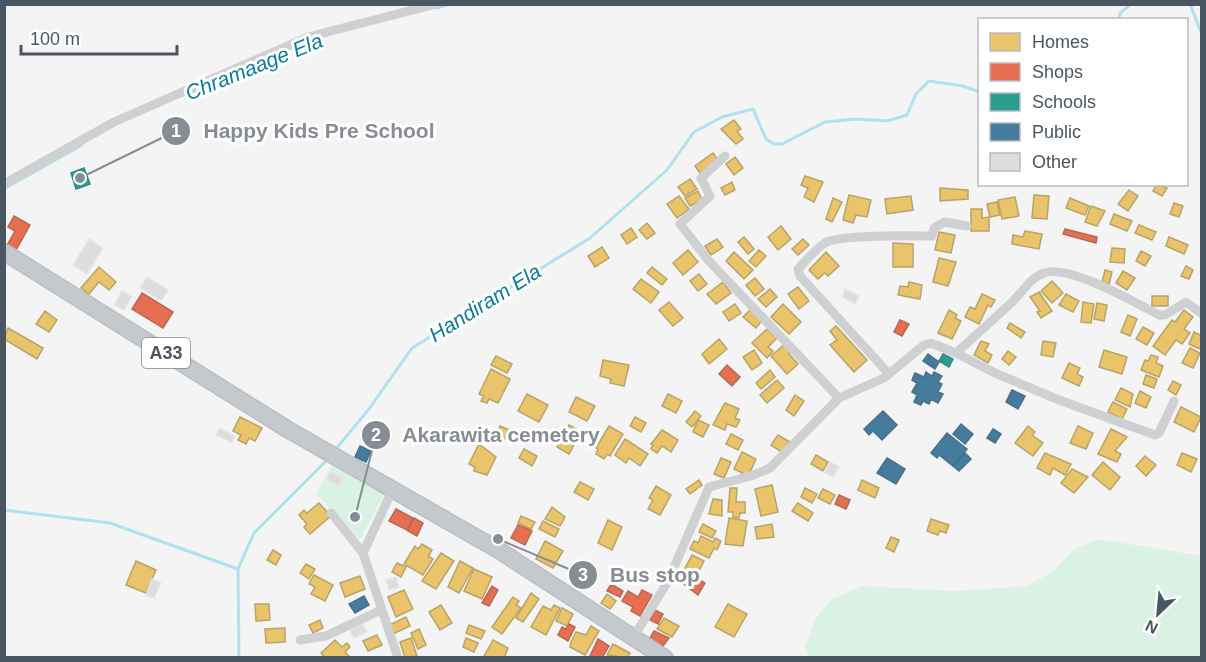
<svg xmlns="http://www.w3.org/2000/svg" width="1206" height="662" font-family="Helvetica,sans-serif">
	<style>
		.green { fill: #d9f2e3 }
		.homes { fill: #e9c46a; stroke: #b9a367; stroke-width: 1.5 }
		.shops { fill: #e76f51; stroke: #b86856; stroke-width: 1.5 }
		.schools { fill: #2a9d8f; stroke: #348881; stroke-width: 1.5 }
		.public { fill: #457b9d; stroke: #46708b; stroke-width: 1.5 }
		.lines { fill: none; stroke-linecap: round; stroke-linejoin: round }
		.stream { stroke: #aee2f0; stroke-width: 3 }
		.building { fill: #ddddde; stroke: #e5e6e7; stroke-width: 1.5 }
		.trunk-casing { stroke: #b9bec3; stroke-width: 18 }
		.minor { stroke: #ced0d2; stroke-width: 9 }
		.trunk { stroke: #c4c9cd; stroke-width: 15 }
		.labels { text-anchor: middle; stroke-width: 6; stroke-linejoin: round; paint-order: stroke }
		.shield { fill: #fff; stroke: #808990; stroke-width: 1.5 }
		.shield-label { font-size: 18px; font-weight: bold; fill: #4a5661 }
		.water-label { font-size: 21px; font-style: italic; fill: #0c7c9b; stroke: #fff }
		.leader { fill: none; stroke: #868d94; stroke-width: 2 }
		.callout-dot { fill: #868d94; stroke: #fff; stroke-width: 2 }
		.mark-label { font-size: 18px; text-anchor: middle; font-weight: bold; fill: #fff }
		.callout-label { font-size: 21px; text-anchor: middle; font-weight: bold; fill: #868d94; stroke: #fff; stroke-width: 6; stroke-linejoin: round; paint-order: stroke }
	</style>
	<rect width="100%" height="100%" fill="#f4f4f4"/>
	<g class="green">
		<path d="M332,465l52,29 -24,46 -44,-46z"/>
		<path d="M1098,539l103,17v101h-393l-3,-11 11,-28 16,-19 30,-13 94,5 71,-5 27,-15 19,-21z"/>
	</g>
	<g class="homes">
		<path d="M734,120l7,9 -4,2 6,8 -7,5 -15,-15z"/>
		<path d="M713,153l5,7 -18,13 -5,-7z"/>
		<path d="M735,157l8,11 -9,7 -8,-11z"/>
		<path d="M805,176l18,6 -9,20 -10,-5 4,-9 -7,-3z"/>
		<path d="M690,179l7,10 -12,7 -7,-9z"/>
		<path d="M732,182l3,8 -10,5 -4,-7z"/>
		<path d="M1157,184l10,4 -5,8 -9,-5z"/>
		<path d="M940,188l28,2v9l-28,2z"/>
		<path d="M1129,190l9,6 -10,15 -10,-7z"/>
		<path d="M698,191l4,9 -12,6 -5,-8z"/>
		<path d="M849,195l22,5 -4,17 -11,-2 -3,8 -10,-3z"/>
		<path d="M1034,195l15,1 -2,23 -15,-1z"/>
		<path d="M679,196l10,13 -12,9 -10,-14z"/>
		<path d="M911,196l2,14 -26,4 -2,-15z"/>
		<path d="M1015,197l4,19 -17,3 -4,-19z"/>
		<path d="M833,198l9,4 -10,20 -6,-3z"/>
		<path d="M1070,198l19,8 -4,9 -19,-7z"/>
		<path d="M997,202l3,13 -10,2 -3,-13z"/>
		<path d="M1174,203l9,3 -4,11 -9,-3z"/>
		<path d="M1091,206l14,5 -8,15 -12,-4z"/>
		<path d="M971,209h11v9l7,-1v14h-18z"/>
		<path d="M1114,214l18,7 -5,10 -17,-7z"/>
		<path d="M647,223l8,10 -8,6 -8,-9z"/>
		<path d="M1139,225l17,7 -4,8 -17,-7z"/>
		<path d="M781,226l10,13 -13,11 -10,-13z"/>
		<path d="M631,228l6,9 -10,7 -6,-9z"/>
		<path d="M1025,231l17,3 -3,15 -27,-5 1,-9 10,2z"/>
		<path d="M939,232l16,3 -4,18 -16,-3z"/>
		<path d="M744,237l10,12 -6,5 -10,-12z"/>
		<path d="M1169,237l19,8 -4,9 -18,-8z"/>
		<path d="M717,239l6,8 -12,8 -6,-9z"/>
		<path d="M803,239l6,6 -11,10 -6,-6z"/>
		<path d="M893,243l20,1v23h-20z"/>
		<path d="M602,247l7,11 -14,9 -7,-11z"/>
		<path d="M1112,248l13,1 -1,14 -14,-1z"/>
		<path d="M688,250l10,12 -15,13 -10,-12z"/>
		<path d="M759,250l7,6 -10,11 -7,-6z"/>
		<path d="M1141,251l10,5 -6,10 -9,-5z"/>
		<path d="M734,252l19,18 -9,9 -18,-18z"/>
		<path d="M826,252l13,14 -11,10 -3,-3 -7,6 -9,-9z"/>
		<path d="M939,258l17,4 -8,24 -15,-4z"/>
		<path d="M1186,266l7,4 -4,9 -8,-3z"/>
		<path d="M99,267l17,15 -7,8 -10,-8 -10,12 -8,-6z"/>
		<path d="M652,267l15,12 -5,6 -15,-12z"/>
		<path d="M1105,270l7,2 -3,12 -7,-2z"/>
		<path d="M1123,271l12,7 -8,12 -11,-7z"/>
		<path d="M699,274l8,10 -9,7 -8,-10z"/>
		<path d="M755,278l9,11 -9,7 -9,-11z"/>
		<path d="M641,279l18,13 -8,11 -18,-14z"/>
		<path d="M1052,281l11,12 -11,10 -11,-12z"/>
		<path d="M723,282l8,11 -15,11 -9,-10z"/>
		<path d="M909,282l13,3 -2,14 -22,-4 2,-9 8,1z"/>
		<path d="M798,287l11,14 -10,8 -11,-15z"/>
		<path d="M770,289l7,8 -11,10 -8,-8z"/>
		<path d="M1039,292l13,19 -11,7 -4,-6 3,-1 -10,-14z"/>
		<path d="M982,294l13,6 -4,7 -3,-2 -9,19 -14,-7 5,-10 5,2z"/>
		<path d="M1066,294l13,7 -6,11 -14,-7z"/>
		<rect x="1152" y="296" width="16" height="10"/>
		<path d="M669,302l14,16 -10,8 -14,-16z"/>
		<path d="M1083,302l11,2 -3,19 -10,-1z"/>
		<path d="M1097,303l10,2 -3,16 -10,-2z"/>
		<path d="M735,304l6,9 -12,8 -6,-9z"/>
		<path d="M783,304l18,18 -12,12 -18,-17z"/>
		<path d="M751,309l12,10 -7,9 -13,-11z"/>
		<path d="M949,310l8,5 -2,3 6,3 -9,18 -14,-6z"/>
		<path d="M1184,310l9,7 -9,12 6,4 -8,11 -6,-4 -11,15 -12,-9 19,-26 3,2z"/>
		<path d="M45,311l12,9 -8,12 -13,-8z"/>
		<path d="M1128,315l9,4 -7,17 -9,-4z"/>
		<path d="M1010,323l15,9 -4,6 -14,-10z"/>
		<path d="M836,326l31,34 -13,12 -24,-27 7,-5 -7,-9z"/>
		<path d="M1143,327l11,6 -7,12 -11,-6z"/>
		<path d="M8,328l35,20 -6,11 -33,-20z"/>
		<path d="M767,329l10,9 -9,9 5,4 -6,7 -15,-15z"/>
		<path d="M1194,332l8,4v14l-13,-6z"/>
		<path d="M719,339l8,10 -18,15 -7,-10z"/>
		<path d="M981,341l8,3 -4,7 7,4 -4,8 -14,-8z"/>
		<path d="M1043,341l13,2 -3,14 -12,-2z"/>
		<path d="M786,343l6,8 -3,3 9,10 -11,10 -16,-18z"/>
		<path d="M1190,348l10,5 -7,15 -11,-5z"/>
		<path d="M754,350l8,13 -10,7 -9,-13z"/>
		<path d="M1104,350l23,7 -5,17 -23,-7z"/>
		<path d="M1008,351l8,6 -7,8 -7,-6z"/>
		<path d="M1151,355l7,2 -2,6 7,3 -4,11 -18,-7 4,-10 3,1z"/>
		<path d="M496,356l16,8 -5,9 -16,-8z"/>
		<path d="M603,360l26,5 -5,21 -14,-3 1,-4 -11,-3z"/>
		<path d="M1069,363l11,5 -3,6 6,3 -4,9 -17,-8z"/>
		<path d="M491,369l19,10 -12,24 -9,-4 -2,4 -6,-2 3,-5 -5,-2z"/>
		<path d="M770,370l5,7 -14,12 -5,-6z"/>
		<path d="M1146,375l11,4 -3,9 -11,-4z"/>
		<path d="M777,380l7,8 -17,15 -7,-8z"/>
		<path d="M1173,381l8,4 -5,10 -8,-5z"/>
		<path d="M1121,388l12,6 -3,13 -15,-7z"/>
		<path d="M1140,391l11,6 -5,11 -11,-5z"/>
		<path d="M527,394l21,11 -9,17 -21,-11z"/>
		<path d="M668,394l14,7 -6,12 -14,-7z"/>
		<path d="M795,395l9,6 -10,15 -8,-6z"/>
		<path d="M576,397l19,9 -8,15 -18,-9z"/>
		<path d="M1113,402l14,7 -5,10 -14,-7z"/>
		<path d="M725,403l14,6 -4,9 5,2 -4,7 -9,-3 -2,6 -12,-5z"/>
		<path d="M1181,407l20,10 -7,15 -20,-10z"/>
		<path d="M695,411l6,5 -9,11 -6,-5z"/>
		<path d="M240,417l22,11 -7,13 -6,-3 -3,6 -8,-4 3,-5 -8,-4z"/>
		<path d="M635,417l11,6 -5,9 -11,-6z"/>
		<path d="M698,420l11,5 -6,12 -10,-5z"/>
		<path d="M569,425l12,7 -12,22 -12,-7z"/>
		<path d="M500,426l9,4 -5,11 -9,-4z"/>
		<path d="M609,426l14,8 -13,22 -3,-2 -3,5 -8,-5 2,-5 -2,-1z"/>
		<path d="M1028,426l7,6 -3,3 11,8 -10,13 -18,-13z"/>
		<path d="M1078,426l15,7 -7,16 -16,-6z"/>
		<path d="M1111,429l16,8 -12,14 6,3 -4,8 -19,-8z"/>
		<path d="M662,430l16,10 -7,12 -9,-6 -5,7 -6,-4 2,-4 -2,-1z"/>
		<path d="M731,434l12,6 -5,10 -12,-6z"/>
		<path d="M778,435l12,7 -7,11 -12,-8z"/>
		<path d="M625,439l23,15 -8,12 -11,-8 -3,5 -11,-8z"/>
		<path d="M479,444l17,13 -9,18 -13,-4 1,-4 -6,-3z"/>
		<path d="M524,449l13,7 -5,10 -13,-8z"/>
		<path d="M742,452l14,7 -8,17 -14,-7z"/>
		<path d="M1045,453l26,11 -6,11 -12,-7 -3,7 -13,-7z"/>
		<path d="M1182,453l15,6 -6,13 -14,-7z"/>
		<path d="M816,455l12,7 -5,9 -12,-7z"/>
		<path d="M1145,456l11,9 -10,11 -10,-10z"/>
		<path d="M721,458l10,4 -7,16 -10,-4z"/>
		<path d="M1103,462l17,15 -10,13 -18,-15z"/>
		<path d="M1072,469l16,8 -14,16 -13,-10z"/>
		<path d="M699,480l3,5 -12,9 -4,-5z"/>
		<path d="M862,480l17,8 -4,10 -17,-8z"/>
		<path d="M580,482l14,7 -6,11 -14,-8z"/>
		<path d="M772,485l6,27 -17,4 -6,-27z"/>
		<path d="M656,486l15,9 -11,20 -12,-6 5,-9 -4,-2z"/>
		<path d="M730,488h7l-1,14h9v11h-5l-1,5 -6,-1v-5h-5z"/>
		<path d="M805,488l12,6 -5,9 -11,-6z"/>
		<path d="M823,489l12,6 -5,9 -12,-6z"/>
		<path d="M713,499l9,1v16l-13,-2z"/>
		<path d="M319,503l12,13 -21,18 -6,-7 3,-3 -8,-9 5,-5 3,3z"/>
		<path d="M798,503l15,10 -5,8 -16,-10z"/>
		<path d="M552,507l13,10 -5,9 -15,-7z"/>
		<path d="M521,516l14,6 -4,7 -13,-6z"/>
		<path d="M729,518l18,3 -4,25 -18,-2z"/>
		<path d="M931,519l18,6 -3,8 -6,-2 -2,4 -11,-4z"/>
		<path d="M608,520l14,7 -10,23 -14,-7z"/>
		<path d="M543,521l16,8 -4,8 -16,-8z"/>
		<path d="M703,524l13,7 -4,7 -13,-6z"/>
		<path d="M772,524l2,13 -17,2 -2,-12z"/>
		<path d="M701,536l12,6 2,-4 6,3 -4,9 -3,-2 -5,10 -19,-9 4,-8 4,2z"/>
		<path d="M891,537l8,3 -5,12 -8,-4z"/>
		<path d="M545,541l18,10 -10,17 -17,-9z"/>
		<path d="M422,544l10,6 -4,6 5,3 -10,16 -19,-11 11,-18 3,3z"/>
		<path d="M273,550l8,5 -5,10 -9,-5z"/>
		<path d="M441,553l13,8 -18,28 -14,-8z"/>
		<path d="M692,555l12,6 -8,15 -12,-6z"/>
		<path d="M136,561l20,9 -10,23 -20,-8z"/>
		<path d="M460,561l13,7 -14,25 -11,-6z"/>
		<path d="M397,563l9,4 -5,10 -9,-5z"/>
		<path d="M306,564l9,5 -6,10 -9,-6z"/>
		<path d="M474,569l18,8 -10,22 -18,-8z"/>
		<path d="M314,575l19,10 -8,16 -14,-7 4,-7 -6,-3z"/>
		<path d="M360,576l5,13 -20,8 -5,-14z"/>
		<path d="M404,590l9,19 -17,8 -8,-20z"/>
		<path d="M531,593l8,6 -16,23 -7,-4z"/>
		<path d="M607,594l9,7 -6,8 -9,-6z"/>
		<path d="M513,597l6,4 -3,4 5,3 -19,26 -10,-7z"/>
		<path d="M255,604h14l1,16 -14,1z"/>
		<path d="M728,604l19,10 -13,23 -19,-10z"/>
		<path d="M441,605l11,18 -12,7 -11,-18z"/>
		<path d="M554,605l6,3 -14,27 -15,-8 12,-21 8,4z"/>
		<path d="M562,608l11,6 -6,12 -11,-5z"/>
		<path d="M406,617l4,9 -17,8 -4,-9z"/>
		<path d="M664,618l15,8 -7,11 -15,-8z"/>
		<path d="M320,620l3,8 -10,5 -4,-8z"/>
		<path d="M469,625l16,6 -4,8 -15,-6z"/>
		<path d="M591,626l8,5 -14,24 -15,-8 1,-5 5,-10 10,3z"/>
		<path d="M285,628v14l-19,1 -1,-14z"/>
		<path d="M419,629l7,16 -8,4 -7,-16z"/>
		<path d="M377,635l5,10 -14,6 -5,-10z"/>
		<path d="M411,638l6,18 -12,2 -5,-16z"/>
		<path d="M466,638l12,5 -4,9 -11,-5z"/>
		<path d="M335,640l7,7 5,-4 3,4 -5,5 4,4 -2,2h-22l-4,-5z"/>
		<path d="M493,640l15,8 -4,10h-21z"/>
		<path d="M613,644l17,9 -3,5 -20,-3z"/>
	</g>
	<g class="shops">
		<path d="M14,216l16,9 -15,27 -9,-5 9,-16 -7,-4z"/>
		<path d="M1065,229l32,8 -1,6 -33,-9z"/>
		<path d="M142,293l31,19 -10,16 -31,-19z"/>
		<path d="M900,320l9,4 -7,12 -8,-4z"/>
		<path d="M727,365l13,12 -8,9 -13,-12z"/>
		<path d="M839,495l11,5 -4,9 -11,-5z"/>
		<path d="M396,509l17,9 -6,12 -18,-9z"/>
		<path d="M414,518l9,5 -6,13 -9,-5z"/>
		<path d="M518,525l14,6 -7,14 -14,-7z"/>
		<path d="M683,571l22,12 -7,12 -20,-15z"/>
		<path d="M611,584l12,7 -3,6 -13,-6z"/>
		<path d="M492,586l6,4 -9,16 -7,-3z"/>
		<path d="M642,590l10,5 -12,21 -9,-5 2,-4 -11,-6 6,-10 10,6z"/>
		<path d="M655,610l8,4 -5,10 -8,-4z"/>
		<path d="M569,624l6,3 -7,14 -10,-6 4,-8 4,2z"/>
		<path d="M654,631l15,7 -6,8 -14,-6z"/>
		<path d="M598,639l11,7 -7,12h-13z"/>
	</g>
	<g class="schools">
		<path d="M84,168l6,16 -14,5 -5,-16z"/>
		<path d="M943,354l10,5 -4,8 -10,-6z"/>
	</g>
	<g class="public">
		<path d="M928,354l11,8 -4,7 -12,-8z"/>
		<path d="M926,372l6,4 2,-4 8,4 -4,6 4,2 -4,8 5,2 -5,9 -7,-4 -2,5 -6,-3 -2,4 -7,-3 3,-7 -5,-3 5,-9 -5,-3 3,-7 9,4z"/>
		<path d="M1012,390l13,6 -7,13 -12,-7z"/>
		<path d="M883,411l14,14 -15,15 -9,-9 -4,4 -5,-6z"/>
		<path d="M961,424l12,10 -8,10 -12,-10z"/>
		<path d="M993,429l8,5 -6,9 -8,-5z"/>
		<path d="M947,433l20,16 -14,17 -14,-11 -2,3 -6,-5z"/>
		<path d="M360,446l11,5 -5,11 -11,-5z"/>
		<path d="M965,453l6,6 -12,12 -6,-5z"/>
		<path d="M887,458l18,11 -9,15 -19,-11z"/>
		<path d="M364,596l5,9 -14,8 -6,-9z"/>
	</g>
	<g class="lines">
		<g class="stream">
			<path d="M1190,4l12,31"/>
			<path d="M437,8l13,-4"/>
			<path d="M1119,20l1,-7 11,-9"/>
			<path d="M191,93l90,-39"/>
			<path d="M4,189l78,-44"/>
			<path d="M335,450l34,-41 43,-61 178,-110 77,-68 27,-38 28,-15 31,-8 13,30 8,5h8l43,-22 32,-3 30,2 20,-6 9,-21 13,-13 34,5 17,6"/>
			<path d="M4,510l106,13 128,46 16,-36 75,-75"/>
			<path d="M238,569l1,89"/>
			<path d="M4,655l3,3"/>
		</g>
	</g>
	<g class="building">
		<path d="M89,239l14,9 -16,26 -14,-9z"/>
		<path d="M147,277l21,13 -7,11 -21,-13z"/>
		<path d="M845,289l14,7 -4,8 -13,-7z"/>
		<path d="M122,291l10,6 -8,13 -10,-5z"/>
		<path d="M220,428l15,8 -3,7 -16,-8z"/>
		<path d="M830,462l9,5 -6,10 -9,-5z"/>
		<path d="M331,471l12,7 -4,8 -13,-7z"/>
		<path d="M396,577l3,10 -10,3 -3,-10z"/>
		<path d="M152,579l9,4 -7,15 -8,-3z"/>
		<path d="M363,624l4,8 -13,6 -4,-8z"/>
	</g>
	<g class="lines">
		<defs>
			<path id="trunk" d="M4,252l283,177 213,122 165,107"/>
		</defs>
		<use href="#trunk" class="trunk-casing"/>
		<g class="minor">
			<path d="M725,156l-24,22 9,18 -30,28 29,37 130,137"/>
			<path d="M4,184l110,-62 194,-85 128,-33"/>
			<path d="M956,353l39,20 64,27 96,35 4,-2 15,-32"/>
			<path d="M889,374l-89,-98 -2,-7c8,-8 17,-20 27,-26 16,-9 85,-7 107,-7l2,-8 11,-6 22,4"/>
			<path d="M392,491l-29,62 35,105"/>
			<path d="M331,513l32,40"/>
			<path d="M633,638l34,-55 42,-96 42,-11 19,-8 69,-70 45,-20 40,-33 7,-2 25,10c19,-17 37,-33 55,-50 11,-10 19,-25 33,-30 25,-9 92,30 115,42h6l21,-13 16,12"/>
			<path d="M300,640l26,-4 55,-26"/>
		</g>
		<use href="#trunk" class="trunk"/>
	</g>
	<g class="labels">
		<rect class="shield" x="142" y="338" width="48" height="30" rx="4.5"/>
		<g class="shield-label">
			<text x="166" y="359">A33</text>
		</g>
		<g class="water-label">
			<text transform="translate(254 67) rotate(-22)" y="7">Chramaage Ela</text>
			<text transform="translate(485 303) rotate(-32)" y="7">Handiram Ela</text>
		</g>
	</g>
	<path class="leader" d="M80 178L176 131M355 517L376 435M498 539L583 575"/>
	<g class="callout-dot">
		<circle cx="80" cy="178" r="6"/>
		<circle cx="355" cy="517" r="6"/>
		<circle cx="498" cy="539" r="6"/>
		<circle cx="176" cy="131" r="15"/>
		<circle cx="376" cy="435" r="15"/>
		<circle cx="583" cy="575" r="15"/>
	</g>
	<g class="mark-label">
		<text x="176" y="137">1</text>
		<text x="376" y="441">2</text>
		<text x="583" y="581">3</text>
	</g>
	<g class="callout-label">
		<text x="319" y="138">Happy Kids Pre School</text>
		<text x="501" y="442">Akarawita cemetery</text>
		<text x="655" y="582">Bus stop</text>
	</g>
	<rect width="1206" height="662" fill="none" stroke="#4a5661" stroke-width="12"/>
	<rect x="978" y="18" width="210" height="168" fill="#ffffff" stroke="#b7bbc0" stroke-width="1.5"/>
	<rect x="990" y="33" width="30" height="18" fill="#e9c46a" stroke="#b7bbc0" stroke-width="1.5"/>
	<text x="1032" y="48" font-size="18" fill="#4a5661">Homes</text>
	<rect x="990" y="63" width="30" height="18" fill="#e76f51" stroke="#b7bbc0" stroke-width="1.5"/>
	<text x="1032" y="78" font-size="18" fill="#4a5661">Shops</text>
	<rect x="990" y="93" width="30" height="18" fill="#2a9d8f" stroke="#b7bbc0" stroke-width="1.5"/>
	<text x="1032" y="108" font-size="18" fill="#4a5661">Schools</text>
	<rect x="990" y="123" width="30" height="18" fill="#457b9d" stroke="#b7bbc0" stroke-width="1.5"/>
	<text x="1032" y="138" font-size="18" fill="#4a5661">Public</text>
	<rect x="990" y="153" width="30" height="18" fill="#ddddde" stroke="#b7bbc0" stroke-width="1.5"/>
	<text x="1032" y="168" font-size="18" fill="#4a5661">Other</text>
	<g transform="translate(1158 614) rotate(206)" stroke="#ffffff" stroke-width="4.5" paint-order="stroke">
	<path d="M0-4.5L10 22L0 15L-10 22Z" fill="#4a5661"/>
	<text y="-9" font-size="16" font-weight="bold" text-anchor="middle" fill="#4a5661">N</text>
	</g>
	<path d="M21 45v9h156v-9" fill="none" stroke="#4a5661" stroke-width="3"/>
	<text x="30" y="45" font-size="18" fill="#4a5661" stroke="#ffffff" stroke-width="4.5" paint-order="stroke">100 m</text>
</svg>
